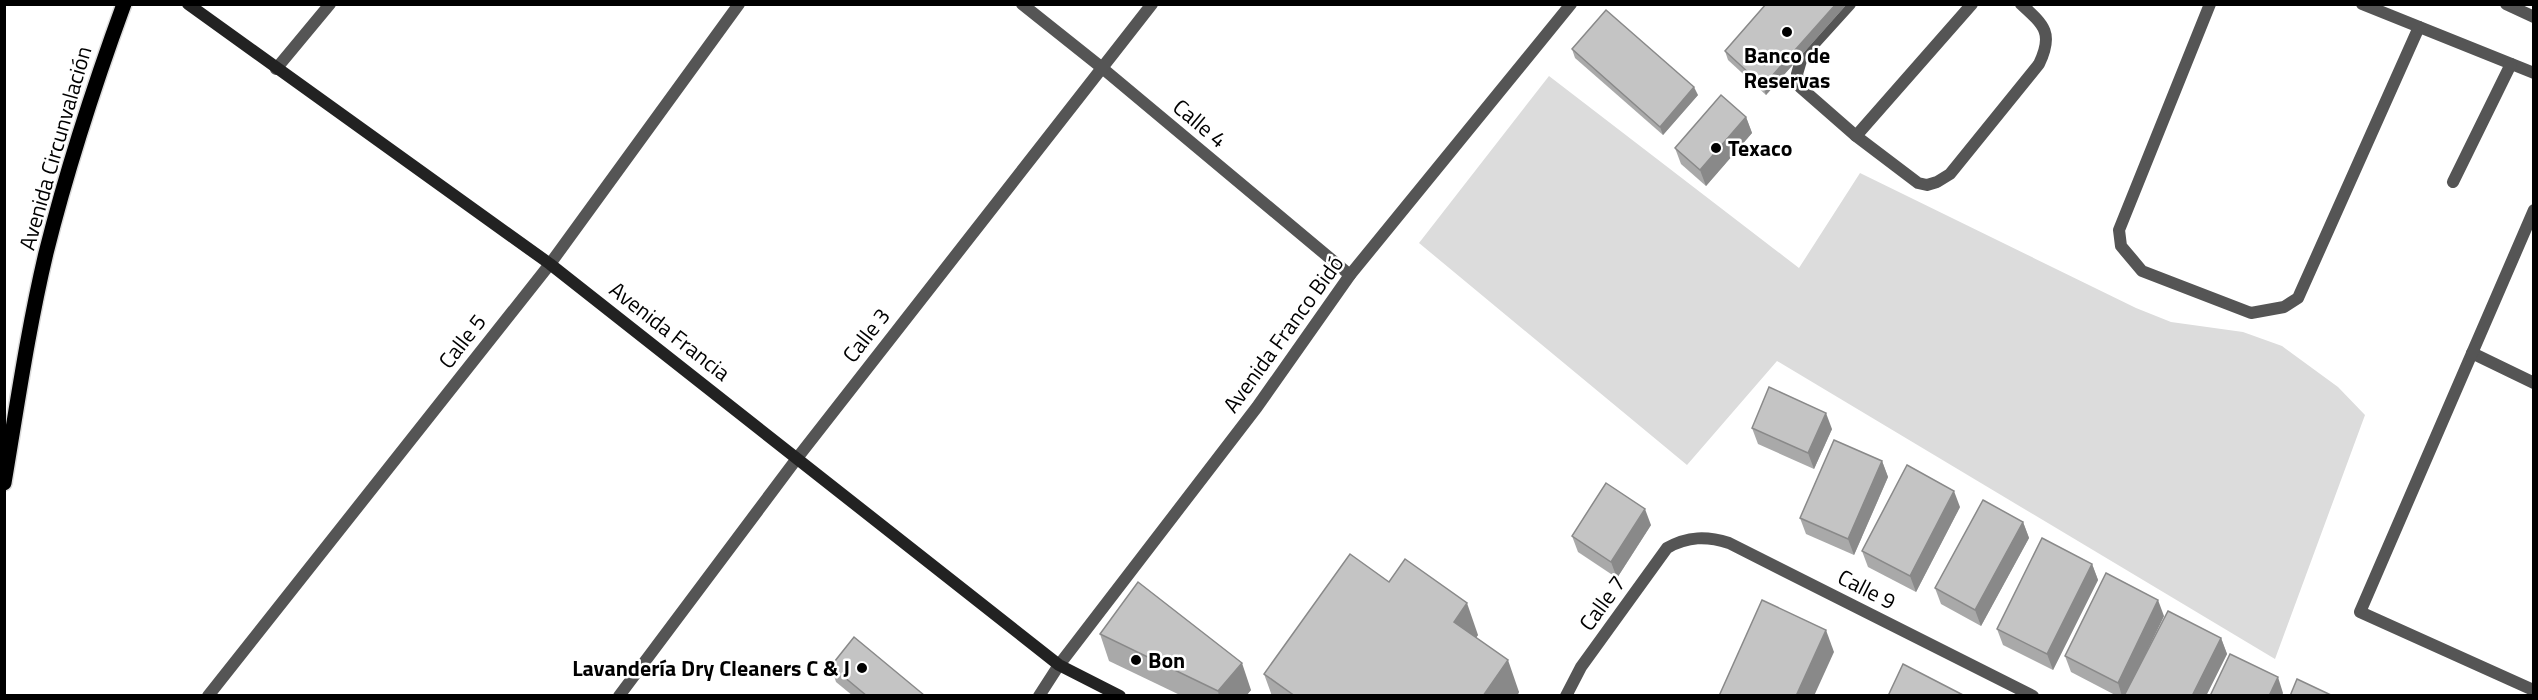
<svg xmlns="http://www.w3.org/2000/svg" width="2538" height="700" font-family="'Titillium Web',sans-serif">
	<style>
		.green { fill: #dcdcdc }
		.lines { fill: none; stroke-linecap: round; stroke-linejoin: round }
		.primary-casing { stroke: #dbdbdb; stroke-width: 18 }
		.service { stroke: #555; stroke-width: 12 }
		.minor { stroke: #555; stroke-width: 12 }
		.secondary { stroke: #222; stroke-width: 12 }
		.primary { stroke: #000; stroke-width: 15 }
		.wall { fill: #a9a9a9 }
		.shaded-wall { fill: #898989 }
		.building { fill: #c4c4c4; stroke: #898989; stroke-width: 1.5 }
		.poi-dot { fill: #000; stroke: #fff; stroke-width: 2 }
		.labels { text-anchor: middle; stroke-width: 5; stroke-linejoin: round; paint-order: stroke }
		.poi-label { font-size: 22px; font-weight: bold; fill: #000; stroke: #fff; text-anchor: start }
		.street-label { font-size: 22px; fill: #000; stroke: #fff }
	</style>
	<rect width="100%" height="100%" fill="#fff"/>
	<path class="green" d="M1549,76l250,192 61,-95 276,135 35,14 72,10 39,14 56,41 27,28 -90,244 -498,-298 -90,104 -268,-222z"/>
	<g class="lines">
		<defs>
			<path id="primary" d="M4,483c13,-77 24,-154 42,-230 21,-84 48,-167 78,-249"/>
		</defs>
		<use href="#primary" class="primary-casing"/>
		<g class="service">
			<path d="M1850,4l-48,53 -5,17 3,13 56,49 62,47 9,2 10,-3 13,-8 89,-110c15,-31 5,-39 -18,-60"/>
			<path d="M2210,4l-91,226 2,16 21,25 109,42 33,-6 14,-9 121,-271"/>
			<path d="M2362,4l172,69"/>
			<path d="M2506,4l28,13"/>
			<path d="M1856,136l116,-132"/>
			<path d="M2453,182l58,-118"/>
			<path d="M2472,353l62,30"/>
			<path d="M2531,689l-171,-77 174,-402"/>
		</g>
		<g class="minor">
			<path d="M1022,4l79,63 249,208"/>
			<path d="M276,69l54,-65"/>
			<path d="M208,696l342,-432 189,-260"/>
			<path d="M619,696l179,-239 354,-453"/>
			<path d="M1039,696l20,-31 198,-258 93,-132 221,-271"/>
			<path d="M1566,696l15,-29 86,-119c21,-12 40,-12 62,-5l304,153"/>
		</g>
		<path class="secondary" d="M188,4l362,260 509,401 61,31"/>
		<use href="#primary" class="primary"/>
	</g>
	<g class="wall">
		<path d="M1766,4h81l-81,91 -38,-35 -3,-9z"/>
		<path d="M1572,49l126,46 -35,40 -88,-77z"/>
		<path d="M1746,117l6,16 -46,53 -25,-22 -6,-16z"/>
		<path d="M1752,428l80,1 -18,40 -56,-25z"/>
		<path d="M1882,461l6,16 -34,78 -48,-21 -6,-16z"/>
		<path d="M1960,507l-44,85 -48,-25 -6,-16z"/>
		<path d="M2023,522l6,16 -48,88 -40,-22 -6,-16z"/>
		<path d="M1651,525l-34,53 -39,-26 -6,-16z"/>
		<path d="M2092,564l6,16 -45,90 -50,-25 -6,-16z"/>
		<path d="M1389,582l89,53 -2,3 43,54 -2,4h-245l-8,-22z"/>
		<path d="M2164,616l-27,56 84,-34 6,16 -21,42h-80v-2l-1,2h-8l-46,-24 -6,-16z"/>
		<path d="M1100,634l151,56 -5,6h-64l-73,-35z"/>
		<path d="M831,666l93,30h-71l-17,-14z"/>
	</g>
	<g class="shaded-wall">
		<path d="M1836,4h11l-81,91 -3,-9z"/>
		<path d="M1694,87l4,8 -35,40 -3,-8z"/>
		<path d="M1746,117l6,16 -46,53 -6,-16z"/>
		<path d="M1826,413l6,16 -18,40 -6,-16z"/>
		<path d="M1882,461l6,16 -34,78 -6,-16z"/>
		<path d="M1954,491l6,16 -44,85 -6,-16z"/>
		<path d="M1645,509l6,16 -34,53 -6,-16z"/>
		<path d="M2023,522l6,16 -48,88 -6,-16z"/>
		<path d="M2092,564l6,16 -45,90 -6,-16z"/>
		<path d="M2158,600l6,16 -39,80h-3l-4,-13z"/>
		<path d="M1467,603l11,32 -13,18 -11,-31z"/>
		<path d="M1826,630l8,22 -20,44h-18z"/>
		<path d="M2221,638l6,16 -21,42h-14z"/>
		<path d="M1508,660l11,32 -2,4h-34z"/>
		<path d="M1242,663l9,27 -5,6h-27l-1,-5z"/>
		<path d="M2278,677l5,16 -1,3h-13z"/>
	</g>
	<g class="building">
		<path d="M1766,4h70l-73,82 -38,-35z"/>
		<path d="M1606,10l88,77 -34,40 -88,-78z"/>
		<path d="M1721,95l25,22 -46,53 -25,-22z"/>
		<path d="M1769,387l57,26 -18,40 -56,-25z"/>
		<path d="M1834,440l48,21 -34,78 -48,-21z"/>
		<path d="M1907,465l47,26 -44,85 -48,-25z"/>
		<path d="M1606,483l39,26 -34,53 -39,-26z"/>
		<path d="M1983,500l40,22 -48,88 -40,-22z"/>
		<path d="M2042,538l50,26 -45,90 -50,-25z"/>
		<path d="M1350,554l39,28 16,-23 62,44 -13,19 54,38 -25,36h-188l-31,-22z"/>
		<path d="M2106,573l52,27 -40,83 -53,-27z"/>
		<path d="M1138,582l104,81 -24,28 -118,-57z"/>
		<path d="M1762,600l64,30 -30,66h-77z"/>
		<path d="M2168,611l53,27 -29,58h-64l-3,-2z"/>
		<path d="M854,637l70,58v1h-57l-36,-30z"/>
		<path d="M2230,654l48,23 -9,19h-59z"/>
		<path d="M1903,664l62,32h-77z"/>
		<path d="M2297,679l36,17h-43z"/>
	</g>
	<g class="poi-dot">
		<circle cx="1787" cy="32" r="6"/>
		<circle cx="1716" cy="148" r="6"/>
		<circle cx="1136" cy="660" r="6"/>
		<circle cx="862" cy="668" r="6"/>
	</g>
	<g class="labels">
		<g class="poi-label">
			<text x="1787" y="63" text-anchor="middle">Banco de<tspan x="1787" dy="25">Reservas</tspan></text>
			<text x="1728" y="156">Texaco</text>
			<text x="1148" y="668">Bon</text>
			<text x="850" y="676" text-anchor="end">Lavandería Dry Cleaners C &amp; J</text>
		</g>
		<g class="street-label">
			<text transform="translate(1200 123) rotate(40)" y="8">Calle 4</text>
			<text transform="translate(55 148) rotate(-74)" y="8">Avenida Circunvalación</text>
			<text transform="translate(670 331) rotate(38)" y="8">Avenida Francia</text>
			<text transform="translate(1283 334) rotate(-54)" y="8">Avenida Franco Bidó</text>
			<text transform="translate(866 335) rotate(-52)" y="8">Calle 3</text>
			<text transform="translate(462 341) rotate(-52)" y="8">Calle 5</text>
			<text transform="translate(1867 589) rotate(27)" y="8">Calle 9</text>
			<text transform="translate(1602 603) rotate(-54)" y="8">Calle 7</text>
		</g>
	</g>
	<rect width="2538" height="700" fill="none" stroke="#000000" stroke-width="12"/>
</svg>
